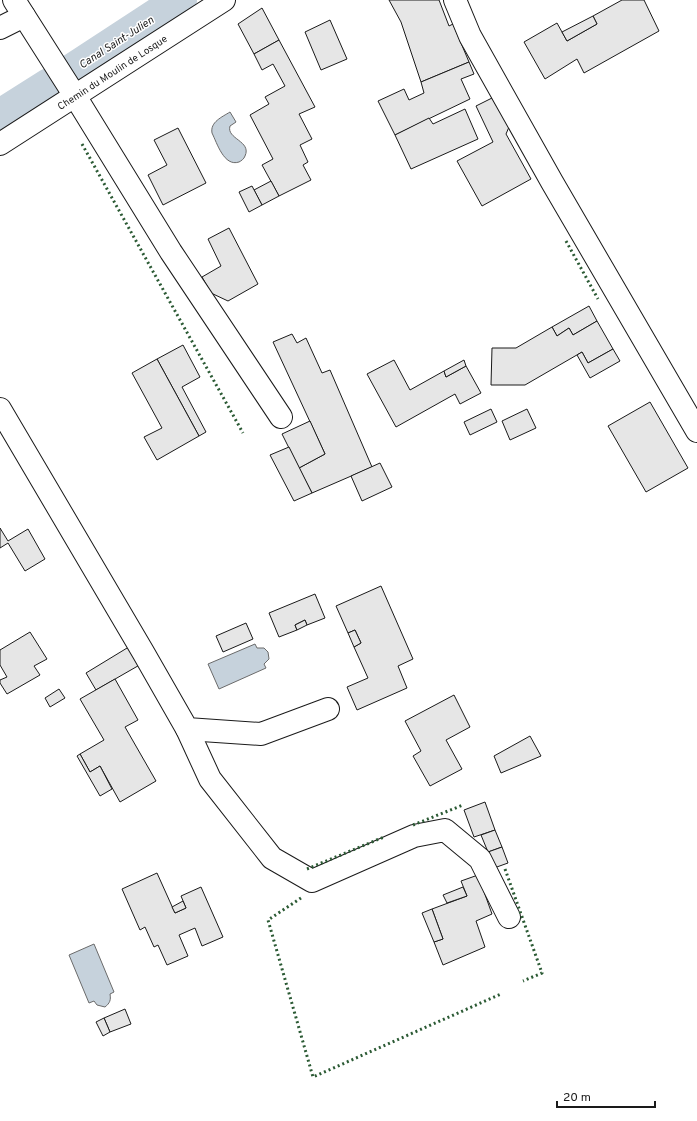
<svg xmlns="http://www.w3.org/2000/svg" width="697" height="1121" font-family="Overpass,sans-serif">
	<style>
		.water { fill: #c6d2dc; stroke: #6a6a6a }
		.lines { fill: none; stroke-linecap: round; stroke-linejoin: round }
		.canal { stroke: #c6d2dc; stroke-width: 34 }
		.building { fill: #e6e6e6; stroke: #1a1a1a }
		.minor-casing { stroke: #1a1a1a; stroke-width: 24 }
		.minor { stroke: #fff; stroke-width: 22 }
		.hedge { stroke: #2b5a34; stroke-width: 3; stroke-dasharray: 2 3; stroke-linecap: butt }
		.labels { text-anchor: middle; stroke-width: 3; stroke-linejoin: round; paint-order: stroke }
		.street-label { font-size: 10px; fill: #1a1a1a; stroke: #fff }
		.water-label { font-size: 11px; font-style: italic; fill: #1a1a1a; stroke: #fff }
	</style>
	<rect width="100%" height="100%" fill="#fff"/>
	<g class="water">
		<path d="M230,112l6,10 -6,4c-4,13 22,15 15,30 -1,3 -4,5 -6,6 -15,5 -22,-19 -27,-29 -2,-11 10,-16 18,-21z"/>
		<path d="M255,644l2,4h7l4,4 1,7 -5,5 2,4 -47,21 -11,-25z"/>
		<path d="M94,944l20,48 -4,2c1,6 0,9 -5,13l-8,-2 -3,-4 -5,2 -20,-48z"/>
	</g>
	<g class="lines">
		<g class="canal">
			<path d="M73,70l107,-70"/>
			<path d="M0,116l49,-31"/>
		</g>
	</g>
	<g class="building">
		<path d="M389,0h50l10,26 4,-2 16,38 -48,20 -20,-60z"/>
		<path d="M622,0h22l15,31 -75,42 -7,-14 -32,20 -21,-37 33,-19 10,18 30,-17 -4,-8z"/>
		<path d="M262,8l17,32 -25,14 -16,-30z"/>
		<path d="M593,16l4,8 -30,17 -5,-9z"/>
		<path d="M330,20l17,39 -26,11 -16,-38z"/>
		<path d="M279,40l36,67 -16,7 13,25 -12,6 8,17 -5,3 8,15 -32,16 -17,-31 11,-6 -23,-44 19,-11 -4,-7 20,-11 -12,-22 -11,6 -8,-16z"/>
		<path d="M469,62l5,12 -13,5 9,20 -75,36 -17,-34 26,-12 5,11 15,-7 -3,-11z"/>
		<path d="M492,98l17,29 -3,7 25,45 -49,27 -25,-45 36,-19 -17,-36z"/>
		<path d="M465,109l13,30 -67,30 -16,-34 34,-17 4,6z"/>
		<path d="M178,128l28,55 -43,22 -15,-30 19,-10 -13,-25z"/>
		<path d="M271,181l8,15 -17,9 -8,-15z"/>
		<path d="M252,186l10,19 -13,7 -10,-20z"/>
		<path d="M229,228l29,56 -30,17 -17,-8 -9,-16 19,-11 -13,-27z"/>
		<path d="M589,306l8,15 -24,14 -4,-7 -12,8 -5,-9z"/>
		<path d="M597,321l16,28 -25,14 -6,-11 -57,33h-34l1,-37h24l36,-21 5,9 12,-8 4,7z"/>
		<path d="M292,334l5,9 9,-5 16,35 8,-3 42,97 -60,26 -13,-25 26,-14 -52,-112z"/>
		<path d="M183,345l17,32 -18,10 24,45 -7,4 -42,-77z"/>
		<path d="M613,349l7,12 -30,17 -13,-23 5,-3 6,11z"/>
		<path d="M157,359l42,77 -42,24 -13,-23 18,-9 -30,-55z"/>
		<path d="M394,360l16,30 34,-19 2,6 20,-11 15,27 -21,11 -5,-10 -59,33 -29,-53z"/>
		<path d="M464,360l2,6 -20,11 -2,-6z"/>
		<path d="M650,402l38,66 -42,24 -38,-66z"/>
		<path d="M491,409l6,13 -27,13 -6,-13z"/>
		<path d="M527,409l9,19 -26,12 -8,-19z"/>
		<path d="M310,421l15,33 -26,14 -17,-34z"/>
		<path d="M289,447l23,46 -18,8 -24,-46z"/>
		<path d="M380,463l12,24 -30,14 -11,-25z"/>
		<path d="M0,528l8,13 20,-12 17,30 -20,12 -17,-28 -8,5z"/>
		<path d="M381,586l32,73 -15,7 9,22 -50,22 -10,-23 21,-9 -14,-31 7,-4 -6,-13 -7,3 -12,-27z"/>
		<path d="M315,594l10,24 -18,7 -2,-5 -10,5 2,5 -18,7 -10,-24z"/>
		<path d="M305,620l2,5 -10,5 -2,-5z"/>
		<path d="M246,623l7,16 -30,13 -7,-16z"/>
		<path d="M355,630l6,13 -7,4 -6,-14z"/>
		<path d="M30,632l17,27 -13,7 6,9 -33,19 -7,-11v-3l7,-3 -7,-12v-15z"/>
		<path d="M132,645l11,18 -47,27 -10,-17z"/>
		<path d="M115,679l23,41 -13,7 31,54 -36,21 -20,-36 -10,6 -10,-18 24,-14 -24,-41z"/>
		<path d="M59,689l6,9 -15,9 -5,-9z"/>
		<path d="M454,695l16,32 -24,13 16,29 -32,17 -17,-30 8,-5 -16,-30z"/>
		<path d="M530,736l11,20 -40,17 -7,-17z"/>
		<path d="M80,754l10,18 10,-6 12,23 -12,7 -23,-40z"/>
		<path d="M485,802l10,28 -21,7 -10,-27z"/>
		<path d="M495,830l7,17 -14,5 -7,-17z"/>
		<path d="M502,847l6,16 -14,5 -6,-16z"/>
		<path d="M157,873l18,40 11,-5 -5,-12 20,-9 22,50 -21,9 -7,-18 -16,7 9,21 -21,9 -9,-20 -4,2 -9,-20 -5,3 -18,-41z"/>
		<path d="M478,875l14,39 -16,7 9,26 -42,18 -9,-23 9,-3 -11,-30 35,-13 -6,-15z"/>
		<path d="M463,887l4,9 -20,7 -4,-8z"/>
		<path d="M183,901l3,7 -11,5 -3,-6z"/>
		<path d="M432,909l11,30 -9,3 -12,-29z"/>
		<path d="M125,1009l6,15 -21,8 -6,-14z"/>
		<path d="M104,1018l6,14 -7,4 -7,-14z"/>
	</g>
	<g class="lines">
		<defs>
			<g id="minor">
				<path d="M14,0l61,96 96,156 110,165"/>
				<path d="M455,0l15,36 82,146 145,249"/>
				<path d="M0,28l24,-12"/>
				<path d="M0,144l224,-144"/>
				<path d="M0,409l143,243 44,77 74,5 67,-25"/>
				<path d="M187,729l23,50 62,79 40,23 102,-45 31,-6 35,29 29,58"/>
			</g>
		</defs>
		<use href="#minor" class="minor-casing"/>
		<use href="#minor" class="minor"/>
		<g class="hedge">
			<path d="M82,144l161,289"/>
			<path d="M566,241l32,58"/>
			<path d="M413,825l50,-20"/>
			<path d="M307,869l77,-32"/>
			<path d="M505,869l37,104 -19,8"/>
			<path d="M301,898l-33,22 45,157 188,-83"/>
		</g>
	</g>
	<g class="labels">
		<g class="street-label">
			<text transform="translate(112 72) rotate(-33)" y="4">Chemin du Moulin de Losque</text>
		</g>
		<g class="water-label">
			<text transform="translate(116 42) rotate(-33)" y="4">Canal Saint-Julien</text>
		</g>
	</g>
	<path d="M557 1101v6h98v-6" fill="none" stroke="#1a1a1a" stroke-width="2"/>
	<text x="563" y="1101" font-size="12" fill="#1a1a1a" stroke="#ffffff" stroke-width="3" paint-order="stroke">20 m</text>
</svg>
